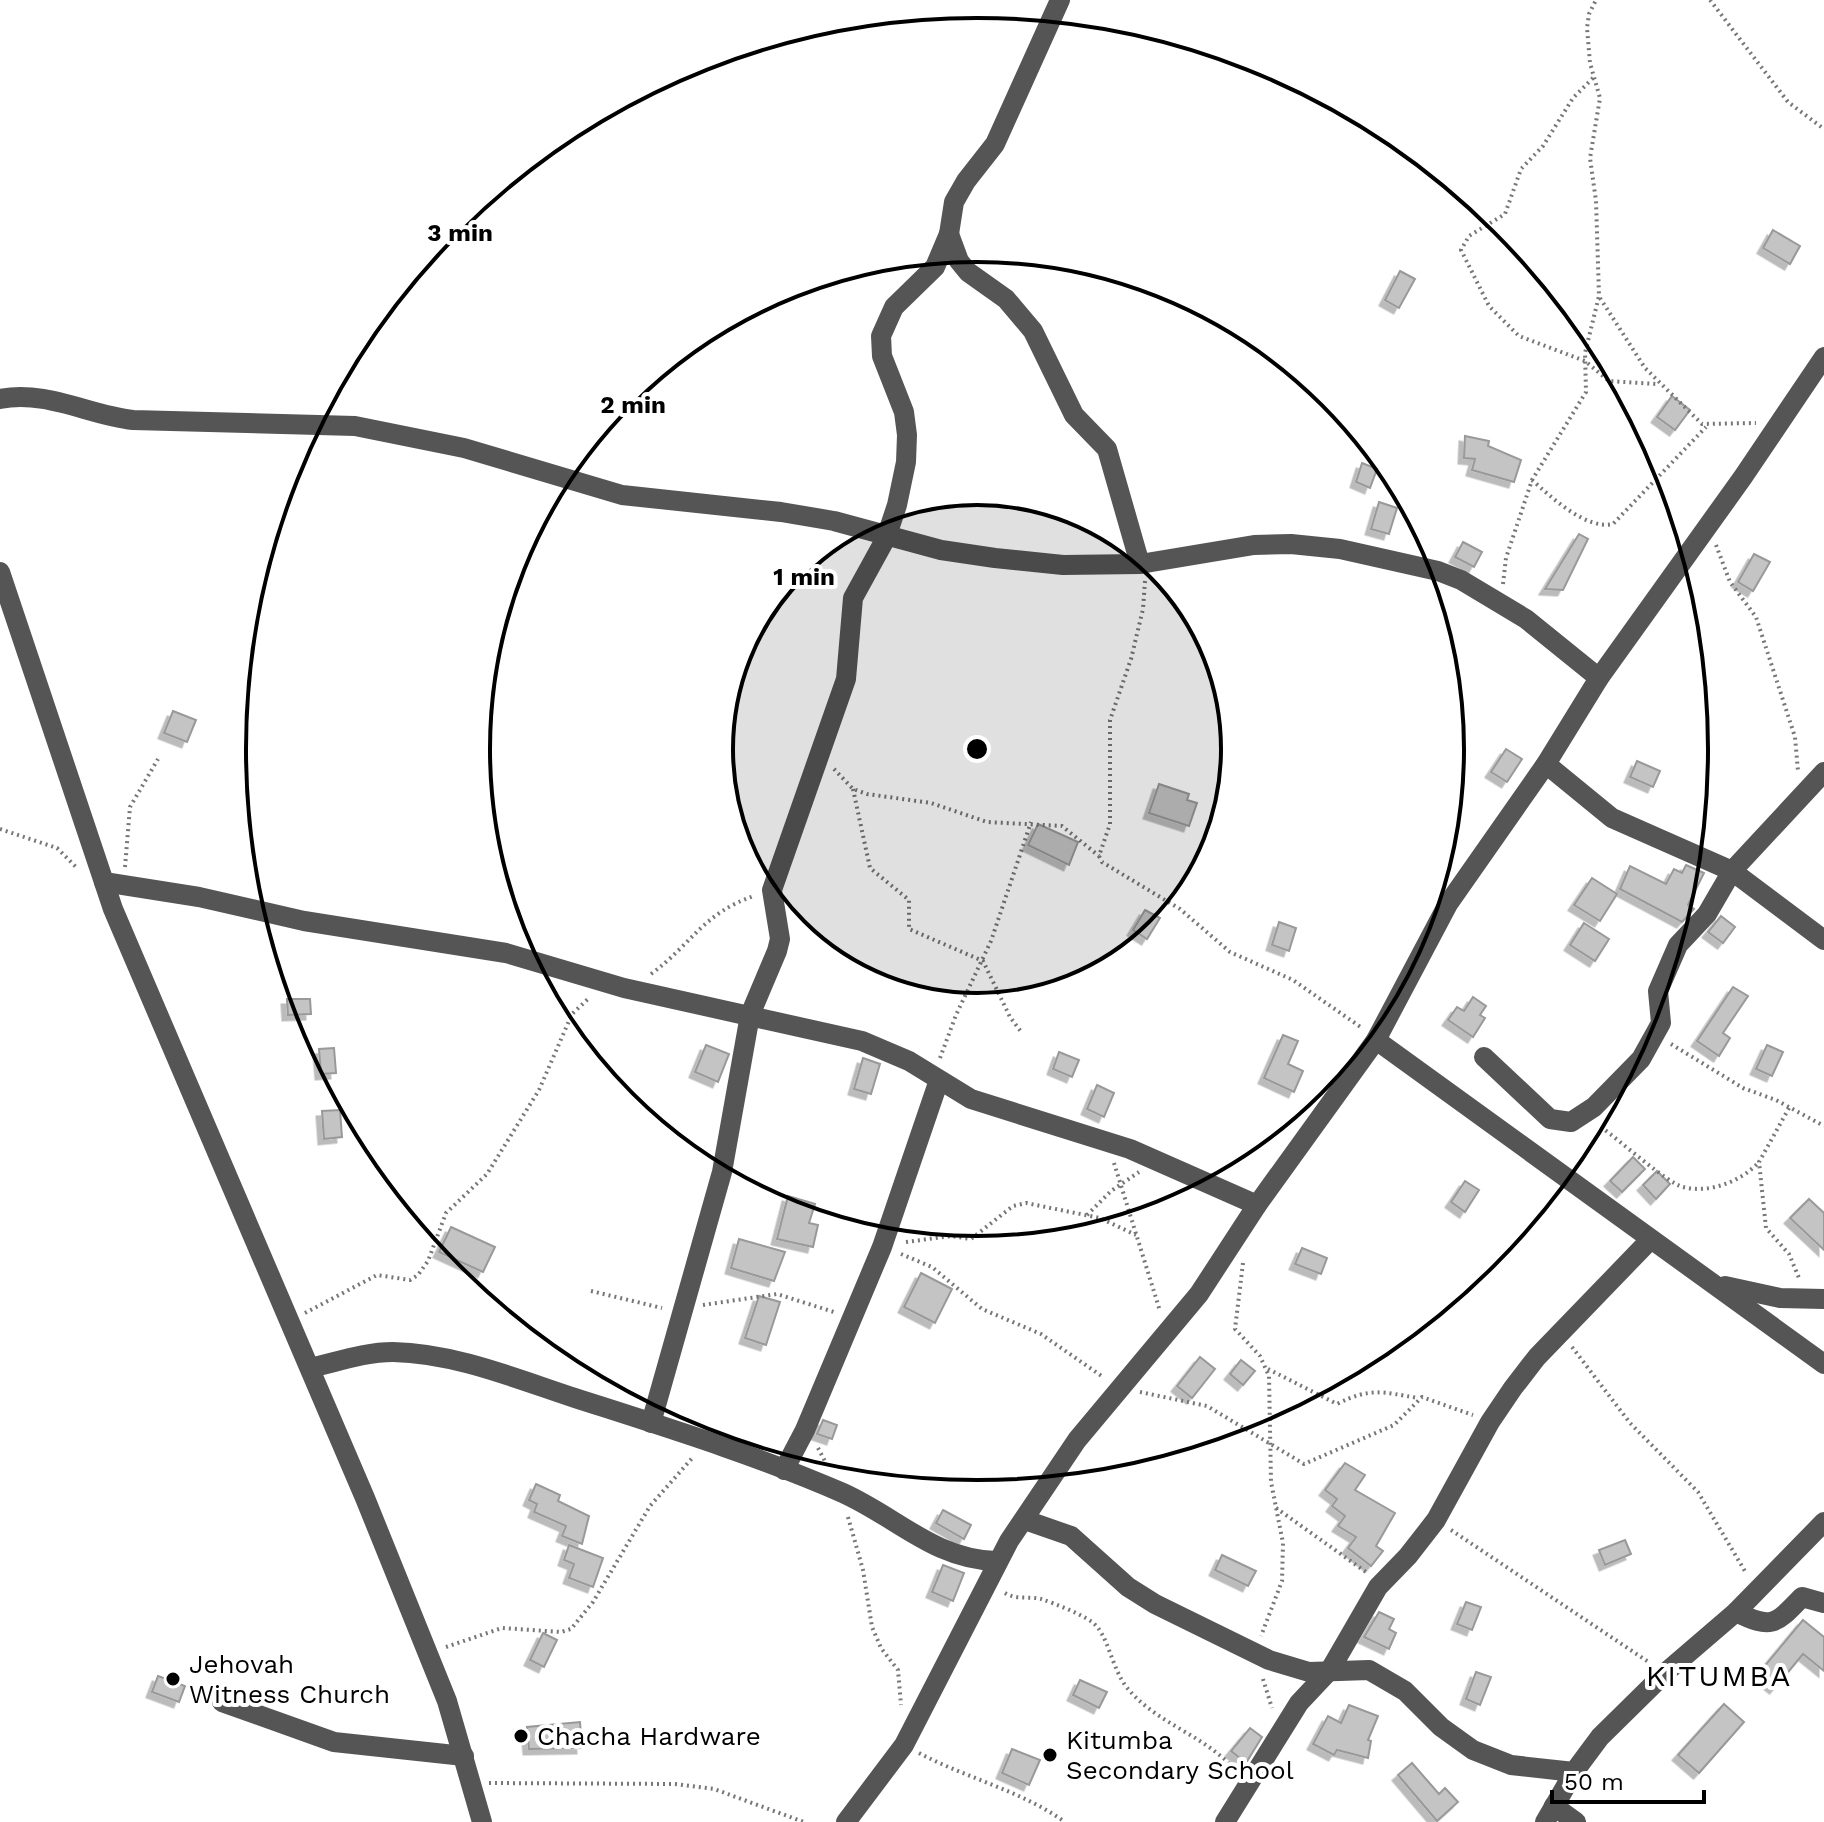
<svg xmlns="http://www.w3.org/2000/svg" width="1824" height="1822" font-family="'Work Sans',sans-serif">
	<style>
		.building { fill: #c4c4c4; stroke: #999; stroke-width: 2; filter: url(#shadow) }
		.lines { fill: none; stroke-linecap: round; stroke-linejoin: round }
		.path { stroke: #777; stroke-width: 4; stroke-dasharray: 2 4; stroke-linecap: butt }
		.minor { stroke: #555; stroke-width: 20 }
		.ring { fill: none; stroke: #000; stroke-width: 4 }
		.poi-dot { fill: #000; stroke: #fff; stroke-width: 3 }
		.labels { text-anchor: middle; stroke-width: 8; stroke-linejoin: round; paint-order: stroke }
		.poi-label { font-size: 26px; fill: #000; stroke: #fff; text-anchor: start }
		.quarter-label { font-size: 30px; letter-spacing: 2px; fill: #000; stroke: #fff }
		.centre { fill: #000; stroke: #fff; stroke-width: 4 }
		.ring-label { font-size: 24px; text-anchor: middle; font-weight: bold; fill: #000; stroke: #fff; stroke-width: 8; stroke-linejoin: round; paint-order: stroke }
	</style>
	<defs>
		<filter id="shadow"><feDropShadow dx="-5.5" dy="5.5" stdDeviation="0" flood-color="#0004"/></filter>
	</defs>
	<rect width="100%" height="100%" fill="#fff"/>
	<g class="building">
		<path d="M1773,230l27,16 -10,18 -27,-16z"/>
		<path d="M1400,271l15,8 -16,29 -14,-8z"/>
		<path d="M1672,396l18,14 -15,20 -18,-13z"/>
		<path d="M1465,436l24,5 -1,5 33,14 -7,22 -42,-12 3,-11 -11,-1z"/>
		<path d="M1362,463l15,6 -7,19 -14,-6z"/>
		<path d="M1379,502l18,6 -8,26 -18,-5z"/>
		<path d="M1579,534l9,5 -25,51 -18,-1z"/>
		<path d="M1463,542l19,10 -8,15 -19,-10z"/>
		<path d="M1754,554l16,8 -17,29 -15,-9z"/>
		<path d="M173,711l23,9 -9,22 -23,-9z"/>
		<path d="M1506,749l16,10 -15,23 -16,-10z"/>
		<path d="M1637,761l23,10 -7,16 -23,-10z"/>
		<path d="M1159,784l30,10 -2,6 10,3 -8,23 -40,-13z"/>
		<path d="M1038,824l40,18 -9,23 -41,-20z"/>
		<path d="M1686,865l18,8 -16,32 6,4 -12,13 -62,-33 10,-23 36,18 8,-15 8,4z"/>
		<path d="M1592,878l25,16 -17,27 -26,-16z"/>
		<path d="M1145,910l15,8 -13,21 -14,-9z"/>
		<path d="M1721,916l14,11 -12,16 -15,-11z"/>
		<path d="M1279,922l17,6 -7,23 -17,-6z"/>
		<path d="M1584,923l25,16 -14,22 -25,-16z"/>
		<path d="M1733,987l15,9 -25,37 7,5 -11,18 -22,-15z"/>
		<path d="M1473,997l13,9 -6,9 5,3 -12,19 -25,-17 9,-13 7,4z"/>
		<path d="M287,999h23l1,15 -23,1z"/>
		<path d="M1283,1035l15,6 -10,23 15,7 -9,21 -30,-14z"/>
		<path d="M706,1045l23,9 -11,28 -23,-10z"/>
		<path d="M1767,1045l16,7 -11,24 -16,-7z"/>
		<path d="M334,1048l2,25 -15,1 -2,-25z"/>
		<path d="M1059,1052l20,8 -7,17 -19,-8z"/>
		<path d="M863,1058l17,6 -9,30 -17,-5z"/>
		<path d="M1097,1085l17,8 -10,24 -17,-8z"/>
		<path d="M340,1110l2,27 -18,2 -2,-28z"/>
		<path d="M1633,1157l12,12 -23,23 -12,-11z"/>
		<path d="M1657,1171l13,13 -14,15 -13,-14z"/>
		<path d="M1465,1181l14,9 -14,22 -14,-10z"/>
		<path d="M788,1196l27,8 -6,19 9,2 -5,22 -36,-8z"/>
		<path d="M1809,1199l15,14v37l-34,-32z"/>
		<path d="M451,1227l44,20 -12,25 -44,-20z"/>
		<path d="M739,1239l46,13 -11,29 -43,-13z"/>
		<path d="M1302,1248l25,10 -6,16 -26,-10z"/>
		<path d="M921,1273l31,16 -17,34 -31,-16z"/>
		<path d="M759,1296l21,6 -14,43 -21,-7z"/>
		<path d="M1200,1357l15,12 -23,29 -15,-12z"/>
		<path d="M1241,1360l14,11 -12,14 -13,-11z"/>
		<path d="M823,1420l14,5 -5,14 -15,-5z"/>
		<path d="M1345,1463l20,12 -10,15 40,23 -19,33 7,5 -12,15 -23,-18 8,-11 -18,-11 7,-10 -13,-10 5,-7 -12,-9z"/>
		<path d="M536,1484l24,11 -2,6 31,15 -7,28 -20,-8 4,-10 -32,-14 3,-8 -8,-4z"/>
		<path d="M943,1510l28,15 -7,14 -28,-16z"/>
		<path d="M1625,1540l6,14 -26,11 -6,-15z"/>
		<path d="M569,1545l34,13 -10,29 -24,-9 5,-14 -10,-4z"/>
		<path d="M1222,1555l34,16 -8,15 -33,-16z"/>
		<path d="M943,1565l21,8 -11,28 -21,-9z"/>
		<path d="M1466,1602l15,5 -9,23 -15,-6z"/>
		<path d="M1379,1612l15,7 -5,10 7,4 -7,16 -25,-12z"/>
		<path d="M1803,1620l21,17v34l-21,-17 -28,34 -17,-14z"/>
		<path d="M543,1633l14,7 -13,27 -14,-7z"/>
		<path d="M1476,1672l15,5 -11,28 -14,-6z"/>
		<path d="M158,1676l27,10 -6,16 -27,-10z"/>
		<path d="M1080,1680l27,12 -8,16 -26,-13z"/>
		<path d="M1724,1704l20,18 -45,51 -21,-18z"/>
		<path d="M1349,1705l29,11 -10,24 3,1 -3,17 -31,-8 -3,5 -21,-11 15,-28 13,7z"/>
		<path d="M580,1722l2,26 -53,1 -2,-22z"/>
		<path d="M1250,1728l12,9 -16,26 -15,-12z"/>
		<path d="M1012,1749l28,11 -11,25 -27,-12z"/>
		<path d="M1412,1763l27,31 6,-6 13,14 -21,19 -39,-46z"/>
	</g>
	<g class="lines">
		<g class="path">
			<path d="M1710,0l78,102 36,27"/>
			<path d="M1593,78l-20,20 -30,48 -22,23 -16,45 -36,22 -8,14 28,56 30,30 66,25 24,20 48,3"/>
			<path d="M1600,298l45,70 57,56 54,-1"/>
			<path d="M1532,480c19,17 54,50 81,44l93,-97"/>
			<path d="M1716,545l14,37 26,35 39,120 3,34"/>
			<path d="M1145,581l-2,28 -12,50 -21,61v104l-11,32 3,6 78,47 50,43 63,28 69,48"/>
			<path d="M1503,584l3,-26 26,-78 54,-88 -1,-39 14,-57 -3,-95 -6,-43 10,-60 -10,-35 -3,-35 2,-14 7,-14"/>
			<path d="M834,769l19,20 14,5 64,9 56,19 75,4 37,30"/>
			<path d="M853,789l17,79 39,32v29l74,32 27,56 12,16"/>
			<path d="M0,829l57,19 20,20"/>
			<path d="M125,867l5,-60 28,-48"/>
			<path d="M651,974c41,-30 52,-61 103,-78"/>
			<path d="M1671,1044l72,44 33,12 48,26"/>
			<path d="M940,1058l16,-43 35,-74 40,-119"/>
			<path d="M1789,1108l-30,54 7,66 23,26 10,24"/>
			<path d="M1601,1127c17,12 66,56 82,60 26,7 59,-6 76,-25"/>
			<path d="M1114,1163l46,148"/>
			<path d="M1087,1215l24,-24 28,-19"/>
			<path d="M906,1242l45,-6 20,3 42,-33 13,-3 74,15 36,17"/>
			<path d="M901,1254l31,13 50,42 59,25 62,43"/>
			<path d="M1243,1263l-8,66 25,27 9,20 2,106 12,61 -1,38 -21,55"/>
			<path d="M591,1291l71,17"/>
			<path d="M703,1305l74,-11 57,18"/>
			<path d="M305,1313l72,-38 33,5 8,-5 10,-14 18,-48 41,-39 52,-84 33,-76 17,-16"/>
			<path d="M1572,1347l58,76 68,69 48,81"/>
			<path d="M1268,1369l69,35c34,-17 45,-12 81,-6"/>
			<path d="M1140,1392l67,14 97,58 90,-39 28,-28 51,18"/>
			<path d="M818,1448l9,17"/>
			<path d="M1276,1508l90,64"/>
			<path d="M848,1517l15,53 9,57 9,21 17,22 3,35"/>
			<path d="M1451,1530l199,133"/>
			<path d="M1005,1593c11,7 24,3 36,6 15,5 38,14 51,23 17,12 19,48 37,68 30,35 76,45 107,81"/>
			<path d="M446,1647l56,-19 59,4 10,-3 22,-27 57,-96 44,-50"/>
			<path d="M1263,1679l9,29"/>
			<path d="M919,1753c49,26 101,37 146,69"/>
			<path d="M489,1783l186,1 39,5 90,33"/>
		</g>
		<g class="minor">
			<path d="M949,234l10,27 9,11 38,27 27,32 41,84 33,34 33,115"/>
			<path d="M0,399c46,-9 89,16 133,21l222,6 109,22 158,47 159,17 53,9 107,29 54,8 68,7 77,-1 114,-19 37,-1 49,5 98,22 23,9 65,39 73,59"/>
			<path d="M0,572l113,337 252,589 82,203 35,121"/>
			<path d="M1546,764l66,54 120,53 92,69"/>
			<path d="M104,882l95,15 105,24 202,32 118,35 238,53 47,20 62,38 159,50 127,56"/>
			<path d="M1376,1040l448,324"/>
			<path d="M1484,1057l66,62 21,3 23,-15 47,-48 20,-36 -3,-32 20,-46 29,-31 25,-43 92,-99"/>
			<path d="M1725,1286l55,12 44,1"/>
			<path d="M310,1368c27,-6 55,-16 83,-16 61,1 124,27 182,46 90,29 181,57 268,95 55,25 91,66 153,68"/>
			<path d="M651,1423l71,-251 28,-157 27,-64 3,-12 -8,-49 74,-211 7,-81 33,-60 11,-33 9,-43 1,-27 -3,-23 -22,-56 -1,-20 13,-29 41,-40 14,-33 5,-32 12,-21 29,-37 65,-144"/>
			<path d="M784,1470l21,-40 77,-183 57,-167"/>
			<path d="M1025,1520l46,16 57,51 27,17 114,56 40,12 60,-2 36,21 36,36 32,23 38,15 63,7"/>
			<path d="M1736,1612c36,18 40,12 66,-15l22,6"/>
			<path d="M222,1702l112,40 130,14"/>
			<path d="M1554,1806l22,16"/>
			<path d="M846,1822l58,-77 105,-204 68,-101 122,-146 58,-89 119,-165 72,-136 98,-140 53,-86 144,-201 81,-120"/>
			<path d="M1225,1822l74,-119 31,-33 48,-83 30,-31 28,-36 54,-98 23,-34 24,-31 113,-117"/>
			<path d="M1545,1822l29,-50 26,-35 65,-64 71,-61 88,-90"/>
		</g>
	</g>
	<circle cx="977" cy="749" r="244" fill="#000" fill-opacity=".12"/>
	<g class="ring">
		<circle cx="977" cy="749" r="244"/>
		<circle cx="977" cy="749" r="487"/>
		<circle cx="977" cy="749" r="731"/>
	</g>
	<g class="poi-dot">
		<circle cx="173" cy="1679" r="8"/>
		<circle cx="521" cy="1736" r="8"/>
		<circle cx="1050" cy="1755" r="8"/>
	</g>
	<g class="labels">
		<g class="poi-label">
			<text x="189" y="1673">Jehovah<tspan x="189" dy="30">Witness Church</tspan></text>
			<text x="537" y="1745">Chacha Hardware</text>
			<text x="1066" y="1749">Kitumba<tspan x="1066" dy="30">Secondary School</tspan></text>
		</g>
		<g class="quarter-label">
			<text x="1719" y="1686">KITUMBA</text>
		</g>
	</g>
	<circle cx="977" cy="749" r="12" class="centre"/>
	<g class="ring-label">
		<text x="460" y="241">3 min</text>
		<text x="633" y="413">2 min</text>
		<text x="804" y="585">1 min</text>
	</g>
	<path d="M1552 1790v12h152v-12" fill="none" stroke="#000000" stroke-width="4"/>
	<text x="1564" y="1790" font-size="24" fill="#000000" stroke="#ffffff" stroke-width="6" paint-order="stroke">50 m</text>
</svg>
